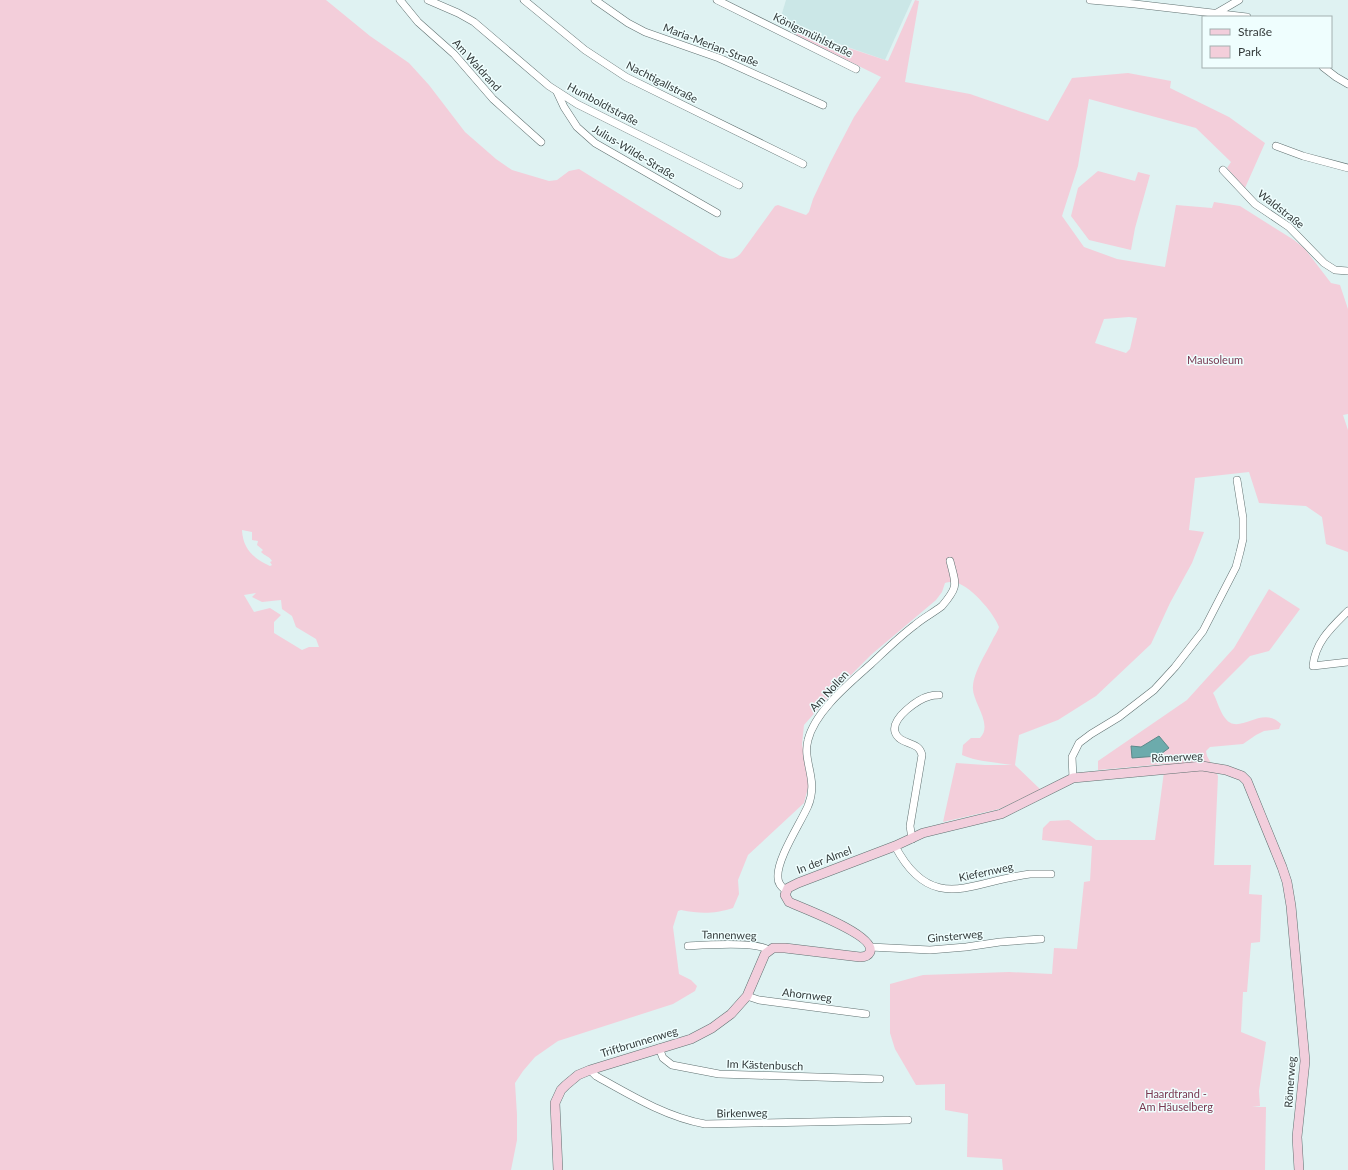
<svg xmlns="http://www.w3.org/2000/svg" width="1348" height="1170" font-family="Lato,sans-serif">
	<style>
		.built { fill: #cbe7e7 }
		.green { fill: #f3ceda; fill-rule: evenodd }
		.water { fill: #6cabac; stroke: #5b898a }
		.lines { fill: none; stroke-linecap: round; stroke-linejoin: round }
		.street-casing { stroke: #607171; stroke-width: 8 }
		.secondary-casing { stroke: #607171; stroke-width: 10 }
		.street { stroke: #fff; stroke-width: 7 }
		.secondary { stroke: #f2cedc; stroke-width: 9 }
		.labels { text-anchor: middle; stroke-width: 3; stroke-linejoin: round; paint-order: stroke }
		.street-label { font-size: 11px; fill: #333a3a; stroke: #effefe }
		.park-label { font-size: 11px; fill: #7a3952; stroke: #effefe }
	</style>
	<rect width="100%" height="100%" fill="#dff2f2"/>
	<path class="built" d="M786,0h126l-27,60 -106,-37z"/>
	<g class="green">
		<path d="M0,0h326l44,36 39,27 20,22 36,47 31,27 16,11 37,11 8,-1 12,-9 10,-2 141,87c9,3 14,5 21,-3l34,-47 3,-1 28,10 3,-3 4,-13 17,-36 24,-46 27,-40 -85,-42 2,-4 90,30 27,-61 4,1 -14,81 65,12 78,27 24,-43 56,-5 43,8 -1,7 59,29 36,26 -20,45 -18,-20 4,-6 -35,-34 -107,-29 -11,67 -16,50 22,31 33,12 48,8 11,-62 36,3 2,-6 26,4 54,34 11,9 26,34 9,2 8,24v105l-5,1 5,15v122l-22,-8 -4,-27 -16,-11 -47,-3 -10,-31 -54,6 -6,52 15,2 -12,31 -22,40 -19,41 -55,52 -38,24 -39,15 -4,30 26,25 -42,19 -56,13 13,-59 29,2h27c-17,-3 -34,-3 -50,-10l1,-10 8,-7h9c14,-14 -9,-37 -7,-52 1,-14 13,-33 19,-45 2,-5 5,-8 7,-14 -5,-14 -31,-45 -47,-45 -3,0 -5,0 -7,1l-3,9 -6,8 -64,54 -46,46 -22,25 -2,19 7,40 -5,19 -56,52 -10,25 1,14 -6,14c-20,6 -32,6 -52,2l-3,1 -5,16 6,47 12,6 6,6 -2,5 -22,13 -115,37 -23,16 -12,14 -8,12 2,32v25l-6,30h-511zM1129,317l8,1 -7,31 -4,4 -31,-10 9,-24zM242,530l10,2v8l6,1 -1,4 6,5 -2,2c4,4 8,4 11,9l-2,1 2,3 -2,1c-17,-8 -27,-17 -28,-36zM256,593l-4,4 10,5 19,-2 1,9 10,7 4,11 20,12 3,8h-10l-7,3 -28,-17v-11l7,-7 -11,-7 -16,4 -10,-17z"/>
		<path d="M1098,171l37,10 3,-9 12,3 -15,53 -4,22 -42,-10 -18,-24 7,-28z"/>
		<path d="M1269,589l31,20 -31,42 -19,5 -37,37c4,7 7,19 12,25 14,19 36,-14 56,6l-2,5 -15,2 -8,4 -13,9 -33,3 -4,4 1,5 11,20 -4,89h37l-2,29 13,1 -2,47 -9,1 -4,49h-4l-2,40 25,10 -7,49 1,15 -8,1h14l-1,63h-262l-1,-11 -35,-2 1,-43 -23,-4v-26l-29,1 -21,-36 -5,-16v-49l33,-9 86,-3 43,2 2,-26 23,1 7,-67 6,-1 2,-35 -50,-6 1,-12 7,-7 19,-1 27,20h59l10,-76 -67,6v-9l89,-61 47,-52z"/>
	</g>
	<path class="water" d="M1159,736l10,12 -11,8 -26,2 -1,-12 10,1z"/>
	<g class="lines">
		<defs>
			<g id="street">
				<path d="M400,0l18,22 36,32 39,45 48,43"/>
				<path d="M428,0l30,13 16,9 75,64 28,18 162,81"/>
				<path d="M524,0l61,50 41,27 177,87"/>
				<path d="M595,0l33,23 17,9 74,26 104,47"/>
				<path d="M717,0l139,69"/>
				<path d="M1090,0l45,4 112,13"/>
				<path d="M1215,14l24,-14"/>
				<path d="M1323,67l13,10 12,7"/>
				<path d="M557,92l7,15 13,20 18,16 122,70"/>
				<path d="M1276,146l27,10 45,12"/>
				<path d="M1223,170l32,34 34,23 35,36 11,7 13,1"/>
				<path d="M1348,611c-16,16 -33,31 -35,55l35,-4"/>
				<path d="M1073,778l-1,-21 7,-14 12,-9 28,-17 35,-27 21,-23 28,-36 33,-64 4,-15 3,-13v-21l-6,-38"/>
				<path d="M912,839l-2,-13 12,-71c-3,-15 -22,-9 -27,-23 -4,-14 23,-33 35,-36 3,-1 6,-1 9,-1"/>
				<path d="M895,846c37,70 77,35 135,28 7,0 14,0 21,0"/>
				<path d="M786,891c-4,-4 -8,-7 -8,-13 -2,-18 22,-54 30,-72 11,-27 -6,-44 0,-66 7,-29 42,-57 63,-76 15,-14 28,-27 44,-39 8,-7 18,-12 27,-19 17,-20 14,-21 8,-45"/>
				<path d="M688,946c16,-1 69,-5 80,4"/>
				<path d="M870,947l60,3 36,-3 34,-5 41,-3"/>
				<path d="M747,996l12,4 107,14"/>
				<path d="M659,1048l4,10 9,7 47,9 161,5"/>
				<path d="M590,1070l6,6c34,19 70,41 109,48l203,-4"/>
			</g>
			<path id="secondary" d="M558,1170l-3,-67 6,-13 5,-5 12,-10 12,-5 101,-31 21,-11 19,-14 16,-18 18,-42 8,-6h12l75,9c4,0 8,-1 10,-5 6,-17 -68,-44 -81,-50l-4,-7 3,-7 10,-5 97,-37 28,-13 78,-19 72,-36 129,-12 24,4 16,6 5,5 35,86 5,15 4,24 14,155 -8,76 2,33"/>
		</defs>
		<use href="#street" class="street-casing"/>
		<use href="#secondary" class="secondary-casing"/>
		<use href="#street" class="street"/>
		<use href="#secondary" class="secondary"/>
	</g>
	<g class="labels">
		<g class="street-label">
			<text transform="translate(813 35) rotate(26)" y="4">Königsmühlstraße</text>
			<text transform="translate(711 45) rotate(21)" y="4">Maria-Merian-Straße</text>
			<text transform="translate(477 65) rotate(48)" y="4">Am Waldrand</text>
			<text transform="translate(662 82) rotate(27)" y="4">Nachtigallstraße</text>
			<text transform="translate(603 104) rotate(28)" y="4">Humboldtstraße</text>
			<text transform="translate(634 152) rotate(31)" y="4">Julius-Wilde-Straße</text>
			<text transform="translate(1281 209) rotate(38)" y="4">Waldstraße</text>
			<text transform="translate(829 691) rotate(-47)" y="4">Am Nollen</text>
			<text transform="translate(1177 757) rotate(-3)" y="4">Römerweg</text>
			<text transform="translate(824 860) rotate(-21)" y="4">In der Almel</text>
			<text transform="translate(986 872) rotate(-12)" y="4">Kiefernweg</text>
			<text transform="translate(729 935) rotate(1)" y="4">Tannenweg</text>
			<text transform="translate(955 936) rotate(-5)" y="4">Ginsterweg</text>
			<text transform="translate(807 995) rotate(7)" y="4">Ahornweg</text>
			<text transform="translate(639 1042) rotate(-17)" y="4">Triftbrunnenweg</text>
			<text transform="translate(765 1065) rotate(2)" y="4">Im Kästenbusch</text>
			<text transform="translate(1290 1082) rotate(-86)" y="4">Römerweg</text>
			<text transform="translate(742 1113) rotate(-1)" y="4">Birkenweg</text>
		</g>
		<g class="park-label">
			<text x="1215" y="364">Mausoleum</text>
			<text x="1176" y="1098">Haardtrand -<tspan x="1176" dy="13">Am Häuselberg</tspan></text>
		</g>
	</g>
	<rect x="1202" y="16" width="130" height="52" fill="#effefe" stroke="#a4b0b0"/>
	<rect x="1210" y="29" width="20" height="6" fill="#f2cedc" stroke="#a4b0b0"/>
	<text x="1238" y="36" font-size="12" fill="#333a3a">Straße</text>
	<rect x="1210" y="46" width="20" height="12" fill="#f3ceda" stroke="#a4b0b0"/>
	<text x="1238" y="56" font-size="12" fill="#333a3a">Park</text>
</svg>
